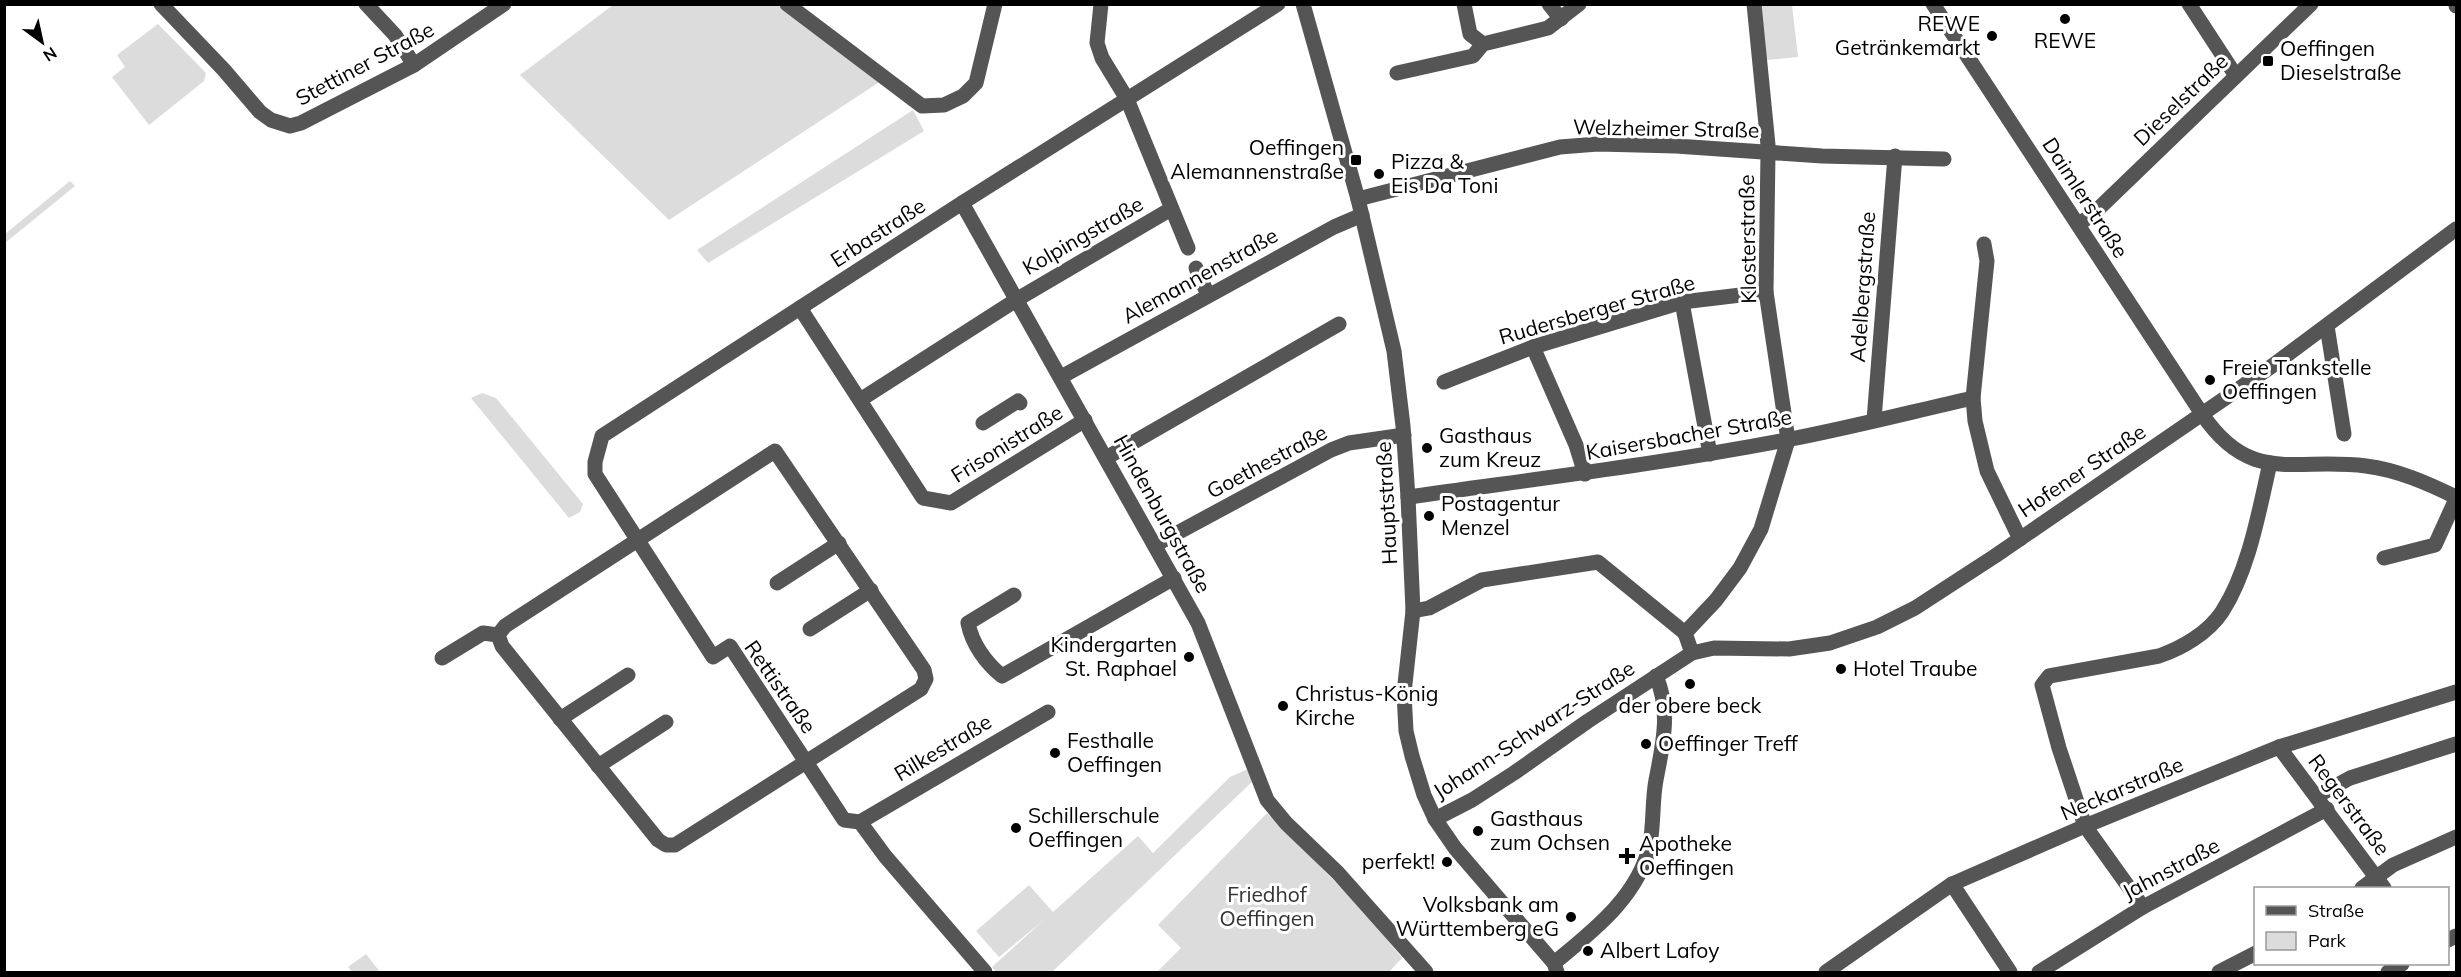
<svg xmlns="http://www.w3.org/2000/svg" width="2461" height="977" font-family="Mulish,sans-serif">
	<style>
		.green { fill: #dcdcdc }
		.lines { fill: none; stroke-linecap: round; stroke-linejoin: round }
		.minor { stroke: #555; stroke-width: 15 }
		.poi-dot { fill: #000; stroke: #fff; stroke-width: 2 }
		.labels { text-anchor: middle; stroke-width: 6; stroke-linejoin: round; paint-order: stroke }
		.poi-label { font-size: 21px; fill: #000; stroke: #fff; text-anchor: start }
		.street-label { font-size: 21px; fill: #000; stroke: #fff }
		.park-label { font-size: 21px; fill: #333; stroke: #fff }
	</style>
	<rect width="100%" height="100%" fill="#fff"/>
	<g class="green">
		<path d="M778,4l103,77 -212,139 -149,-145 93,-70z"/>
		<path d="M1760,5h32l6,52 -32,3z"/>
		<path d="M158,24l48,49 -2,8 -55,44 -37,-48 13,-10 -8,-12z"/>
		<path d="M913,110l11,21 -216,132 -11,-13z"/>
		<path d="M70,181l5,5 -70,57v-9z"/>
		<path d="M482,393l14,5 87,106 -3,8 -11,6 -98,-120z"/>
		<path d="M1248,769l5,12 -201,191h-56l-4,-5 53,-48 -46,38 -23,-26 53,-46 24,27 85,-76 15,17 77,-76z"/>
		<path d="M1267,813l97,98 38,47 -13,14h-232l24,-24 -23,-23z"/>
		<path d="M366,954l14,18h-28l-4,-5z"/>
	</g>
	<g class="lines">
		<g class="minor">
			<path d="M161,4l63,66 36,42 11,8 19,6 11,-3 113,-58 90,-61"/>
			<path d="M366,4l29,31 19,30"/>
			<path d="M787,4l135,102 22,-1 19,-9 13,-13 19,-79"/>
			<path d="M1101,4l-4,39 5,15 25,41 61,149"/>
			<path d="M1303,4l55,195 36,152 9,75 5,71 5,114 -9,82 2,38 6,25 12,39 11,24 20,29 99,115 3,9"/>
			<path d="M1464,4l6,30 13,10"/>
			<path d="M1549,4l12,15"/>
			<path d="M1754,4l14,141"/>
			<path d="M1933,4l269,410c49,72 92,43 164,52 32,4 61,17 90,31"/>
			<path d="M2189,4l47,72"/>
			<path d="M2456,4v2"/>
			<path d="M1397,73l76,-17 10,-12 65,-16 31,-24"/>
			<path d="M1358,199l202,-52 38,-3 78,2 146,10 122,3"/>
			<path d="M962,203l236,420 69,177 19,23 52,50 88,99"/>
			<path d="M2079,224l14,-10 218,-210"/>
			<path d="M1984,244l3,17 -14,137 2,23 12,50 33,68"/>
			<path d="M1196,268l12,27"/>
			<path d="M1682,302l28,152"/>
			<path d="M800,308l123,190 28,5 134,-83"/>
			<path d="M2327,326l17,108"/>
			<path d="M1533,347l43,98 9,29"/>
			<path d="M1061,377l273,-150 28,-12"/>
			<path d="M1444,382l89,-35 149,-45 84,-10"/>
			<path d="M860,400l156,-100 155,-91"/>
			<path d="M1874,420l21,-264"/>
			<path d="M983,423l35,-22 2,2"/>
			<path d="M775,451l149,219 2,9 -5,10 -246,156h-9l-8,-5 -156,-194 -4,-11 7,-9z"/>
			<path d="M1106,458l233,-134"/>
			<path d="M1408,497c127,-18 253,-33 378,-57 63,-12 125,-28 187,-42"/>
			<path d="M1155,545l176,-95 18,-7 55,-8"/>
			<path d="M2384,558l51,-13 21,-46"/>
			<path d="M777,583l62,-40"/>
			<path d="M1014,595l-46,28c4,21 18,40 34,53l172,-98"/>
			<path d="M1413,611l16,-3 53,-28 116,-18 87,71"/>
			<path d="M810,629l61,-39"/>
			<path d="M1692,653l-7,-20 31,-33 24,-32 21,-39 27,-89 -22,-148 2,-140"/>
			<path d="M442,658l41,-25 15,2"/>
			<path d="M560,719l68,-44"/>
			<path d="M2279,747l105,141"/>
			<path d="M598,766l68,-44"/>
			<path d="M2317,796l33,-18 106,-34"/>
			<path d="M1435,819l37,-19 42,-27 74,-52 104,-68 22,-5 75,1 41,-6 47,-16 38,-19 80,-52 277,-190 184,-137"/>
			<path d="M860,822l188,-110"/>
			<path d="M1952,884l58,88"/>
			<path d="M2362,888l31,-23 63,-28"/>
			<path d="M2143,907l-58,-81 -26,-78 -17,-63 7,-9 110,-20c23,-8 49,-23 63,-44 27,-42 37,-101 48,-149"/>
			<path d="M2448,940l8,-4"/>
			<path d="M1554,963c39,-32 85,-67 96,-119 4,-22 2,-43 6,-64 7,-36 15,-69 0,-104"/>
			<path d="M985,972l-100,-116 -25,-34 -16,-2 -114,-174 -17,11 -118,-183v-12l7,-26 360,-233 316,-199"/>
			<path d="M1826,972l126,-88 133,-58 194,-79 177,-55"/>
			<path d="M2039,972l104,-65 184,-98"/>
			<path d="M2219,972l37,-19"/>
			<path d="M2388,972l14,-8"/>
		</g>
	</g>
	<g class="poi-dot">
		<circle cx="2065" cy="19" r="6"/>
		<circle cx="1992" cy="36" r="6"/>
		<rect x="2262" y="55" width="12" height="12" rx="3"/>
		<rect x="1350" y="154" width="12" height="12" rx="3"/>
		<circle cx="1379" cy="174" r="6"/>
		<circle cx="2210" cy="380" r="6"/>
		<circle cx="1427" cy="448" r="6"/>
		<circle cx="1429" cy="516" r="6"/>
		<circle cx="1189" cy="657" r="6"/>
		<circle cx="1841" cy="669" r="6"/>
		<circle cx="1690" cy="684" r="6"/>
		<circle cx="1283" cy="706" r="6"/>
		<circle cx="1646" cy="744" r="6"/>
		<circle cx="1055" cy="753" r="6"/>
		<circle cx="1016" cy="828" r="6"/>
		<circle cx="1478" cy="831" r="6"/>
		<path d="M1624 847h6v6h6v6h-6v6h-6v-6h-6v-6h6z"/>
		<circle cx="1447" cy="862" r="6"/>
		<circle cx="1571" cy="917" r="6"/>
		<circle cx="1588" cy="951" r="6"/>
	</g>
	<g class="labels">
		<g class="poi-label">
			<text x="1980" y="31" text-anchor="end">REWE<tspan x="1980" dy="24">Getränkemarkt</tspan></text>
			<text x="2065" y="48" text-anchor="middle">REWE</text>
			<text x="2280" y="56">Oeffingen<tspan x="2280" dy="24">Dieselstraße</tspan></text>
			<text x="1344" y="155" text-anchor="end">Oeffingen<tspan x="1344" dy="24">Alemannenstraße</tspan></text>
			<text x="1391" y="169">Pizza &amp;<tspan x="1391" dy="24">Eis Da Toni</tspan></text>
			<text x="2222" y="375">Freie Tankstelle<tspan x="2222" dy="24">Oeffingen</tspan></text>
			<text x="1439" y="443">Gasthaus<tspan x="1439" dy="24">zum Kreuz</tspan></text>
			<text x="1441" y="511">Postagentur<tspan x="1441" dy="24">Menzel</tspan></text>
			<text x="1177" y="652" text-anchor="end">Kindergarten<tspan x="1177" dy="24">St. Raphael</tspan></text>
			<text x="1853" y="676">Hotel Traube</text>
			<text x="1295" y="701">Christus-König<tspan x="1295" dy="24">Kirche</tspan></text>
			<text x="1690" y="713" text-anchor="middle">der obere beck</text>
			<text x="1067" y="748">Festhalle<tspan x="1067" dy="24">Oeffingen</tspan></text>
			<text x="1658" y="751">Oeffinger Treff</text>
			<text x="1028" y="823">Schillerschule<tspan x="1028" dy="24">Oeffingen</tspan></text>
			<text x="1490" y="826">Gasthaus<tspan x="1490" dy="24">zum Ochsen</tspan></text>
			<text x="1639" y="851">Apotheke<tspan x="1639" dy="24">Oeffingen</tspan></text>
			<text x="1435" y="869" text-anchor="end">perfekt!</text>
			<text x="1559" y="912" text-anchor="end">Volksbank am<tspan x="1559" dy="24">Württemberg eG</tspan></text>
			<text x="1600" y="958">Albert Lafoy</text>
		</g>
		<g class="street-label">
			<text transform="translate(365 64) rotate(-28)" y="7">Stettiner Straße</text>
			<text transform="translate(2181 100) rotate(-44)" y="7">Dieselstraße</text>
			<text transform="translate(1666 129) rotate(1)" y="7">Welzheimer Straße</text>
			<text transform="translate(2085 198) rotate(57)" y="7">Daimlerstraße</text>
			<text transform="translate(878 233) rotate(-33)" y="7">Erbastraße</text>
			<text transform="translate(1083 236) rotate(-30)" y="7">Kolpingstraße</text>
			<text transform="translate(1748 239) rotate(-91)" y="7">Klosterstraße</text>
			<text transform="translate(1200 276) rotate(-29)" y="7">Alemannenstraße</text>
			<text transform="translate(1863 287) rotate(-86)" y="7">Adelbergstraße</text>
			<text transform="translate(1597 310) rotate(-16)" y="7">Rudersberger Straße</text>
			<text transform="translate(1689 435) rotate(-10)" y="7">Kaisersbacher Straße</text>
			<text transform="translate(1007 444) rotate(-32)" y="7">Frisonistraße</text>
			<text transform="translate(1267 462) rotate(-28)" y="7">Goethestraße</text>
			<text transform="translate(2082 471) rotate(-34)" y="7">Hofener Straße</text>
			<text transform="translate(1387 503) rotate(-93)" y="7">Hauptstraße</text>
			<text transform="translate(1162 514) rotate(61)" y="7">Hindenburgstraße</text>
			<text transform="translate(780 687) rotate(55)" y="7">Rettistraße</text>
			<text transform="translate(1534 730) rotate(-33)" y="7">Johann-Schwarz-Straße</text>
			<text transform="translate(943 748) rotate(-31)" y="7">Rilkestraße</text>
			<text transform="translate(2122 789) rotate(-23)" y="7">Neckarstraße</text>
			<text transform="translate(2349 805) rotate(53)" y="7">Regerstraße</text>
			<text transform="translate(2171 869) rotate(-28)" y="7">Jahnstraße</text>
		</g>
		<g class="park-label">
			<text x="1267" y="902">Friedhof<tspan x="1267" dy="24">Oeffingen</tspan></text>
		</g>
	</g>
	<rect width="2461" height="977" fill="none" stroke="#000000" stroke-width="12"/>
	<rect x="2254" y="887" width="195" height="78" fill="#ffffff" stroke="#999999" stroke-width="1.5"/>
	<rect x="2266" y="906" width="30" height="9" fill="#555555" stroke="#999999" stroke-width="1.5"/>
	<text x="2308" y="917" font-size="18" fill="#000000">Straße</text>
	<rect x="2266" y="932" width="30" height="18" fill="#dcdcdc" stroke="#999999" stroke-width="1.5"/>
	<text x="2308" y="947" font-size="18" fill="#000000">Park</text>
	<g transform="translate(42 42) rotate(147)" stroke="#ffffff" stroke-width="4.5" paint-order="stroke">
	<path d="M0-4.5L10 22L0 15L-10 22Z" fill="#000000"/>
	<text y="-9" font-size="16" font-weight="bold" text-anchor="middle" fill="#000000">N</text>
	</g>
</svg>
